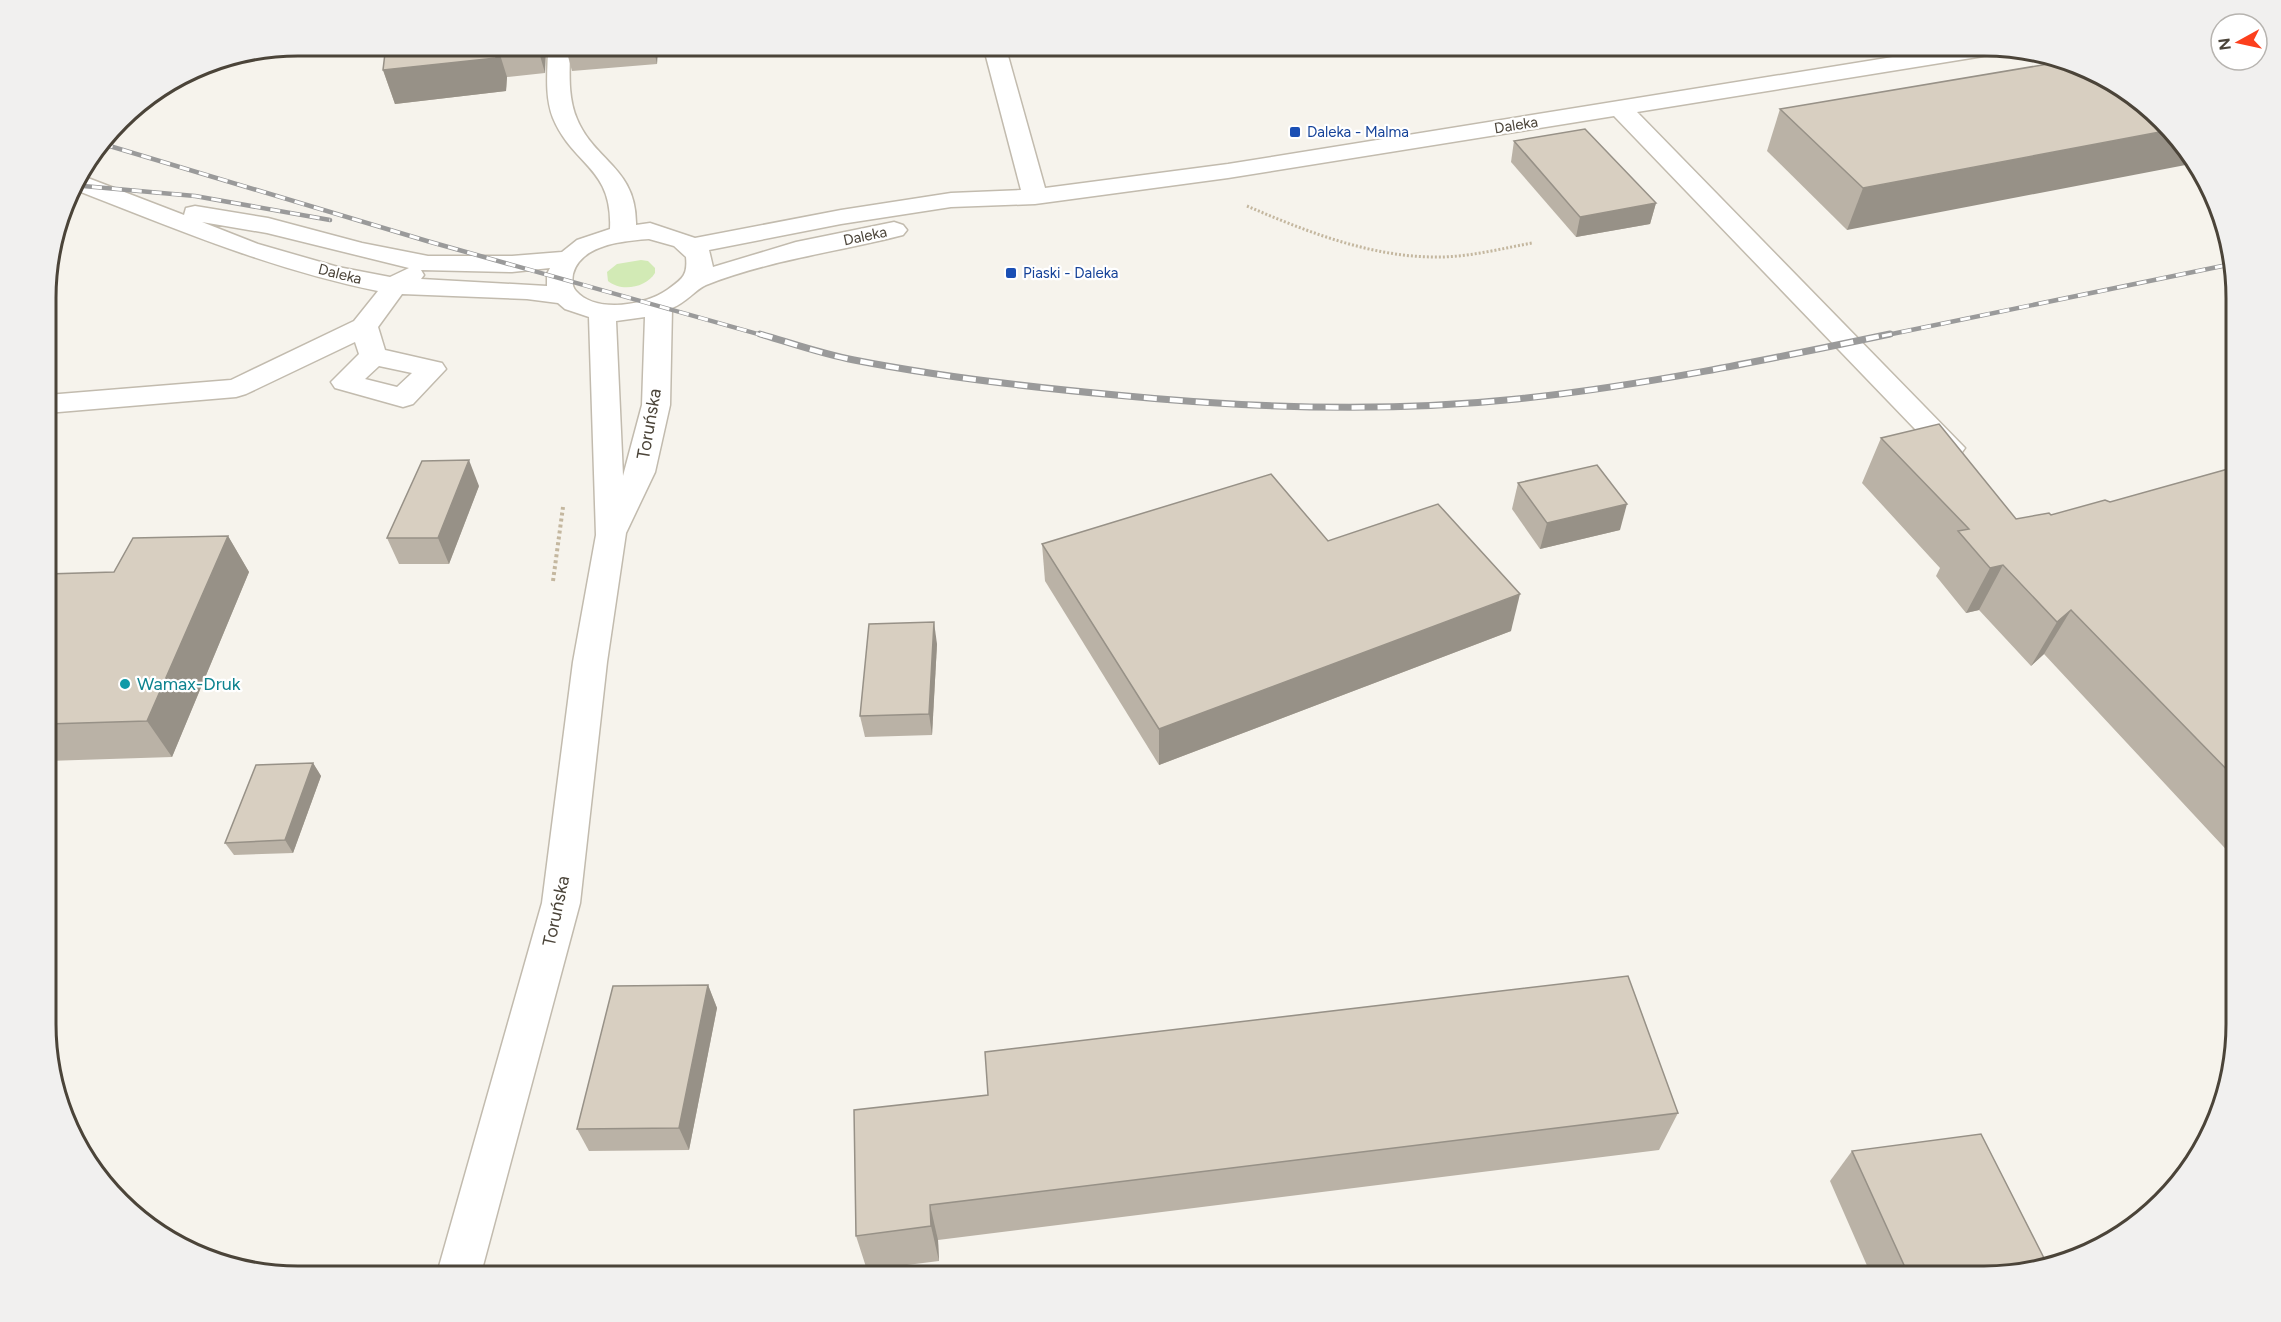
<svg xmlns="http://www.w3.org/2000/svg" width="2281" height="1322" font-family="Figtree,sans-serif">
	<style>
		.green { fill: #d2eab5 }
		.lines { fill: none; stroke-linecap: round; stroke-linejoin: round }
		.minor-casing { stroke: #c2bbae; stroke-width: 3 }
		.path-far1 { stroke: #c4b79f; stroke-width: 3; stroke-dasharray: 2 2; stroke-linecap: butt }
		.path { stroke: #c4b79f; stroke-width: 4; stroke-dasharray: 3 3; stroke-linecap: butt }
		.minor { fill: #fff; fill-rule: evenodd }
		.rail-far1-casing { stroke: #9a9a9a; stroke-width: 4.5 }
		.rail-casing { stroke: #9a9a9a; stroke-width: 7 }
		.rail-far1 { stroke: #fff; stroke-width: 3; stroke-dasharray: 10; stroke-linecap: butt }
		.rail { stroke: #fff; stroke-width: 4.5; stroke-dasharray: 13; stroke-linecap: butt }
		.wall { fill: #bab2a6 }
		.shaded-wall { fill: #979187 }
		.building { fill: #d8cfc1; stroke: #979187; stroke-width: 1.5 }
		.transit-dot { fill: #1a4fb4; stroke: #fff; stroke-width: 2 }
		.culture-dot { fill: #0f9aa8; stroke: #fff; stroke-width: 2 }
		.labels { text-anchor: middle; stroke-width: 4.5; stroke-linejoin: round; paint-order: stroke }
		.far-street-label { font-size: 15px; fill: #4b4439; stroke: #fff }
		.far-transit-label { font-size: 15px; fill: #164399; stroke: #fff; text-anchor: start }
		.street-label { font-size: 18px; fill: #4b4439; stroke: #fff }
		.culture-label { font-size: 18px; fill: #0d838f; stroke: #fff; text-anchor: start }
		.rim { fill: none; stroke: #4b4439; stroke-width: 3 }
	</style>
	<rect width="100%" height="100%" fill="#f6f3ec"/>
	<path class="green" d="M641,260l7,1 7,7v5c-9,15 -34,19 -47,8l-1,-9 10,-8z"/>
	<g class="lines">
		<defs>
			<path id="minor" d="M548,45h22c0,24 -3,51 7,74 18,43 60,49 59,106l14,-2 45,15 146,-28 110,-17 70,-3 -38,-145h22l40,143 183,-24 739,-119 39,3 -2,4 -8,2 -359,58 328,336 -5,7 -10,3 -10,-3 -326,-339 -386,62 -193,26 -84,3 -110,17 -132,26 4,17 83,-25 98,-20 9,3 4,5 -4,5c-66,17 -134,25 -197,50 -10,4 -20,18 -34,23l-2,97 -15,67 -29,61 -19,129 -27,241 -100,374h-44l106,-374 31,-241 23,-127 -7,-218 -24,-8 -7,-6 -31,-4 -125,-5 -24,33 7,23 57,13 4,6 -33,35 -10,3 -68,-19 -4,-6 28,-28 -4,-12 -109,52 -10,3 -189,16v-18l184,-15 123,-59 24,-30c-108,-22 -205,-63 -307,-103l9,-13 104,40 2,-7 9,-2 73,12 94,25 66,13h84l50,-4 15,-12 33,-11c3,-62 -37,-63 -57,-111 -9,-23 -5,-49 -5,-73zM202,222l65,11 142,35 -19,9 -52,-10 -80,-23zM649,239l25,7 12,11c2,19 -4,22 -19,33 -21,15 -71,24 -91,1 -4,-4 -4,-11 -3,-17 8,-30 51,-33 76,-35zM550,268l-3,6v12l-126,-7 3,-4 -3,-5 91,2zM645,317l-3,88 -19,71 -7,-155zM379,366l33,7 -15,14 -32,-8z"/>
		</defs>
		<use href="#minor" class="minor-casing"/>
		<path class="path-far1" d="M1247,206c58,25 121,50 185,51 34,1 67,-8 100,-14"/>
		<path class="path" d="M553,581l10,-74"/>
		<use href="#minor" class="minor"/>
		<defs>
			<g id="rail-far1">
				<path d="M103,144l324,97 338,95"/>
				<path d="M72,185l123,11 135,24"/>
				<path d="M1882,336l350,-72"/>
			</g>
			<path id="rail" d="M760,334c31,9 62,20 94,26 87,17 174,27 262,35 132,13 267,18 401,4 125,-13 249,-39 373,-65"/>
		</defs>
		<use href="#rail-far1" class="rail-far1-casing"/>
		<use href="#rail" class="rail-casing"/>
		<use href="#rail-far1" class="rail-far1"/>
		<use href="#rail" class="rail"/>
	</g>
	<g class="wall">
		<path d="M386,45h160l-1,28 -38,4 -1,14 -111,13 -12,-34z"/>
		<path d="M565,45h93l-1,19 -85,7z"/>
		<path d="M761,45h57l1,6 -50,5 -1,-7 -7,-1z"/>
		<path d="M2066,61l-219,169 -80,-79 13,-42z"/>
		<path d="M1514,141l142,62 -6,21 -74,13 -65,-75z"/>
		<path d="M1881,438l135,81 35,-4 59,-13 125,-35v392l-191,-205 -13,12 -52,-56 -13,3 -30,-37 4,-8 -78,-85z"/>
		<path d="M1518,483l102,47 -80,19 -28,-40z"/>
		<path d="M479,486l-30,78h-50l-12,-26z"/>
		<path d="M228,536l21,36 -77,185 -125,4v-187l67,-2z"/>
		<path d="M1328,541l183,90 -352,134 -114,-184 -3,-37z"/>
		<path d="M937,644l-5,91 -67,2 -5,-21z"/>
		<path d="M313,763l8,13 -28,77 -59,2 -9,-12z"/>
		<path d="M708,985l9,23 -28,142 -100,1 -12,-22z"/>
		<path d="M854,1110l824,3 -19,37 -721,90 1,21 -72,9 -11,-34z"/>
		<path d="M1852,1151l147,125 -127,1 -42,-96z"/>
	</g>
	<g class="shaded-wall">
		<path d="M497,45l10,32 -1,14 -111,13 -12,-34z"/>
		<path d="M537,45h9l-1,28z"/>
		<path d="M653,45h5l-1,19z"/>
		<path d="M2165,131l29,27 2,5 -349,67 16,-42z"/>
		<path d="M1656,203l-6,21 -74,13 4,-20z"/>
		<path d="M469,460l10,26 -30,78 -11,-26z"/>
		<path d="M1627,504l-7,26 -80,19 7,-26z"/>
		<path d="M228,536l21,36 -77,185 -25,-36z"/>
		<path d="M2003,565l-24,45 -13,3 24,-45z"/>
		<path d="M1520,594l-9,37 -352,134v-36z"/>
		<path d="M2071,610l-27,44 -13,12 26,-44z"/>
		<path d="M934,622l3,22 -5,91 -3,-21z"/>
		<path d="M313,763l8,13 -28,77 -8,-13z"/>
		<path d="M708,985l9,23 -28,142 -10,-22z"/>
		<path d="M930,1205l8,35 1,21 -8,-35z"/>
	</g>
	<g class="building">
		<path d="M386,45h110v13l-113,12z"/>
		<path d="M2066,61l44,18 55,52 -302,57 -83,-79z"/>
		<path d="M1585,129l71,74 -76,14 -66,-76z"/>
		<path d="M1939,424l77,95 33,-6 2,2 54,-15 5,2 125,-35v311l-164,-168 -14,12 -54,-57 -13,3 -32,-37 11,-2 -88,-91z"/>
		<path d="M469,460l-31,78h-51l35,-77z"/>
		<path d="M1597,465l30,39 -80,19 -29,-40z"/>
		<path d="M1271,474l57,67 110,-37 82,90 -361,135 -117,-185z"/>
		<path d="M228,536l-81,185 -100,3v-150l67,-2 19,-34z"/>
		<path d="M934,622l-5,92 -69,2 9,-92z"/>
		<path d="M313,763l-28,77 -60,3 31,-78z"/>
		<path d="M1628,976l50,137 -748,92 1,21 -75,10 -2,-126 134,-15 -3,-43z"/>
		<path d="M708,985l-29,143 -102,1 36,-143z"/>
		<path d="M1981,1134l65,128 -47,14h-90l-57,-125z"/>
		<path d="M1737,1267l4,10h-72z"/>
	</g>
	<g class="transit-dot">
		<rect x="1289" y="126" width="12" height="12" rx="3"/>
		<rect x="1005" y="267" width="12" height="12" rx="3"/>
	</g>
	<circle class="culture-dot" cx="125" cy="684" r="6"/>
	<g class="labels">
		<g class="far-street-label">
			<text transform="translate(1516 125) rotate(-9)" y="5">Daleka</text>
			<text transform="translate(865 236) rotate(-12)" y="5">Daleka</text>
			<text transform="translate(340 274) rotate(14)" y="5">Daleka</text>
		</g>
		<g class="far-transit-label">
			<text x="1307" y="137">Daleka - Malma</text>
			<text x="1023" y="278">Piaski - Daleka</text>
		</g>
		<g class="street-label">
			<text transform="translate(649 424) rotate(-80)" y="6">Toruńska</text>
			<text transform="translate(556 911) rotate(-78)" y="6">Toruńska</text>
		</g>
		<g class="culture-label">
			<text x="137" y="690">Wamax-Druk</text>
		</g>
	</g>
	<path d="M0 0H2281V1322H0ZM298 56H1984A242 242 0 0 1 2226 298V1024A242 242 0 0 1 1984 1266H298A242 242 0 0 1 56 1024V298A242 242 0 0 1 298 56Z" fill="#f1f0ef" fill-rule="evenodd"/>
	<path class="rim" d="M298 56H1984A242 242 0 0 1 2226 298V1024A242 242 0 0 1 1984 1266H298A242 242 0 0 1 56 1024V298A242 242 0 0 1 298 56Z"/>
	<g transform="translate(2239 42) rotate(262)"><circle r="28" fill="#ffffff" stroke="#b7b4b0" stroke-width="1.5"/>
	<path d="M0-4.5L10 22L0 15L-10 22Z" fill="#fc3f1d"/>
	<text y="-9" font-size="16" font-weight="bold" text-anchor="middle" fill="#4b4439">N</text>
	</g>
</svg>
